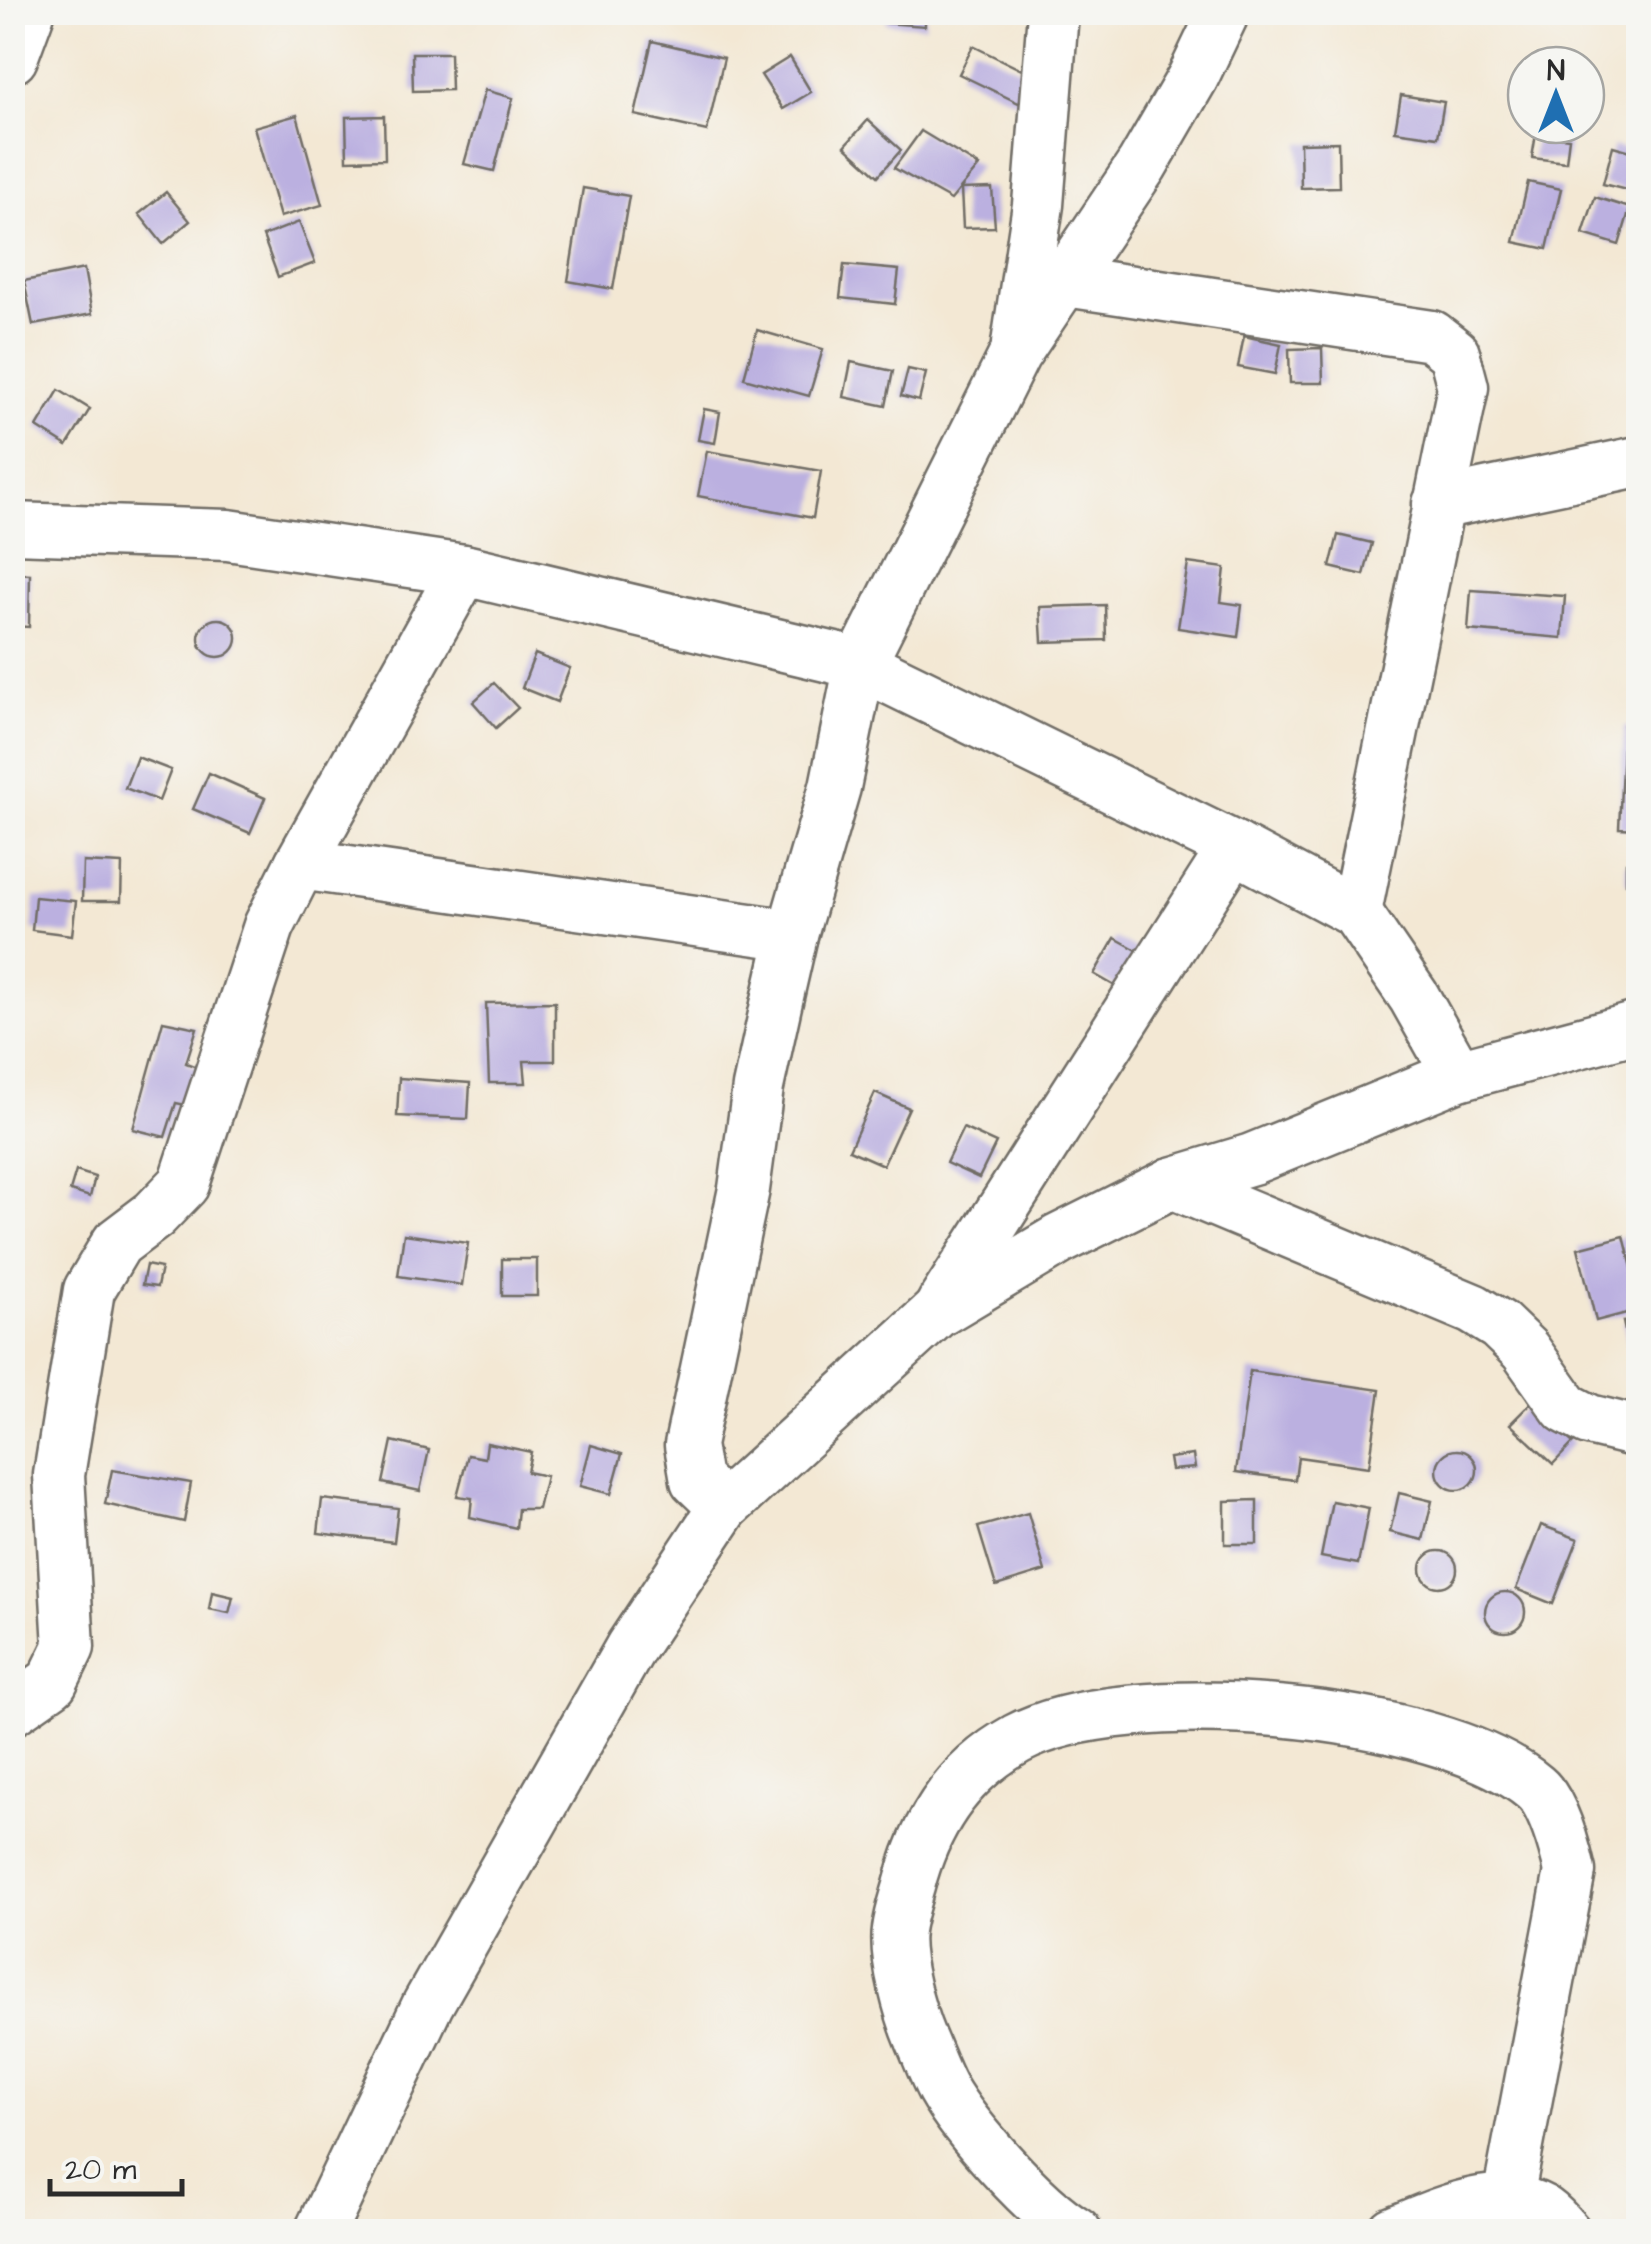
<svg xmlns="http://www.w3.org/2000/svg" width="1651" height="2244" font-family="'Architects Daughter',sans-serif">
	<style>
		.building { fill: #bbb0e0 }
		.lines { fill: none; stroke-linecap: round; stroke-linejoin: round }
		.minor-casing { stroke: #716d66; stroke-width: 55 }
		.minor { stroke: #fff; stroke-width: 50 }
	</style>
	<rect width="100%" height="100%" fill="#f6f6f2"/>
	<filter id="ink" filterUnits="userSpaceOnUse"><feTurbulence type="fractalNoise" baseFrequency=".01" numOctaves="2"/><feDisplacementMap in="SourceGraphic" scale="20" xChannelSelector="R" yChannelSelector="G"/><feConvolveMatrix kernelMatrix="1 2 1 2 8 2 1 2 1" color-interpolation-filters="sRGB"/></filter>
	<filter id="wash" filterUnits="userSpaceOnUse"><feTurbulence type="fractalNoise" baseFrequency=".0048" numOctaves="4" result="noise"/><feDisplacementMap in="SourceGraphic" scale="40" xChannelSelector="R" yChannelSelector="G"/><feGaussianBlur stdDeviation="2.25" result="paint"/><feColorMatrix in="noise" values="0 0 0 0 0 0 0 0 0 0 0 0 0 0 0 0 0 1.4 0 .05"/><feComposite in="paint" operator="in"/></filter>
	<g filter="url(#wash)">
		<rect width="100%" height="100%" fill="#f3e8d4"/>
		<g id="blocks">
			<g class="building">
				<path d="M887,12h38v14l-39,-3z"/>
				<path d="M652,41l72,17 -17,73 -72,-16z"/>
				<path d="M973,46l67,33 -13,28 -68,-33z"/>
				<path d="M412,53h38l1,37 -38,1z"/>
				<path d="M790,57l21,35 -28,17 -22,-34z"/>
				<path d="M485,90l28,8 -19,73 -30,-7z"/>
				<path d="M1401,95l43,7 -6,35 -43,-6z"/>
				<path d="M297,115l25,90 -42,12 -26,-90z"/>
				<path d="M384,116l1,43 -38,1 -1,-43z"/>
				<path d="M868,120l33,30 -23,26 -33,-30z"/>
				<path d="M921,131l58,35 -28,34 -57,-32z"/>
				<path d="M1536,134l33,4 -3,24 -34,-4z"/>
				<path d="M1338,142l1,45 -38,1 -1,-45z"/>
				<path d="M1613,146l25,7v40l-35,-9z"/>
				<path d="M1528,182l33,7 -14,60 -33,-7z"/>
				<path d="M583,188l46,8 -16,93 -45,-8z"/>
				<path d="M992,188l3,39 -32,1 -2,-39z"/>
				<path d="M166,192l24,29 -27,23 -24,-30z"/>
				<path d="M1595,197l35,11 -11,37 -36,-11z"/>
				<path d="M299,222l16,41 -37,14 -15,-41z"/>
				<path d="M844,265l55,5 -4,34 -55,-6z"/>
				<path d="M84,269l8,45 -59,11 -9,-44z"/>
				<path d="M757,330l66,19 -14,47 -65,-18z"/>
				<path d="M1244,336l37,8 -6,30 -37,-7z"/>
				<path d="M1322,348l1,35h-33l-1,-34z"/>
				<path d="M851,362l42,9 -7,35 -42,-9z"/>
				<path d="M908,369l18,4 -7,28 -18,-5z"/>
				<path d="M59,390l31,19 -23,37 -30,-19z"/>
				<path d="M704,409l16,3 -5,31 -17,-3z"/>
				<path d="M707,451l114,20 -8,47 -115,-22z"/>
				<path d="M1338,535l34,8 -8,32 -34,-8z"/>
				<path d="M1188,563l37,5 -4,34 21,3 -4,32 -60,-9z"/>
				<path d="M12,573l18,1 -1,53 -17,-1z"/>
				<path d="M1471,590l94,6 -3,42 -94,-8z"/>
				<path d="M1105,605l1,35 -64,2 -2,-35z"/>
				<circle cx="218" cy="638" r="19"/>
				<path d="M535,654l35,14 -13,34 -35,-14z"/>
				<path d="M494,683l24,25 -22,20 -23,-26z"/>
				<path d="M1624,726l14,1v102l-19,-1z"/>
				<path d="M137,757l34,13 -12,31 -34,-13z"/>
				<path d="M209,773l56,25 -15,35 -57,-24z"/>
				<path d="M83,862l39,2 -1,37h-39z"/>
				<rect x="1626" y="863" width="12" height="20"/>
				<path d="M35,897l41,4 -4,34 -40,-5z"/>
				<path d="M1115,938l27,15 -20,37 -28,-16z"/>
				<path d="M555,1002v59h-31l2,22h-37l-3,-80z"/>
				<path d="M163,1021l34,7 -11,35 16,6 -12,37 -14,-3 -11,34 -32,-8z"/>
				<path d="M399,1078l71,5 -2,36 -71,-3z"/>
				<path d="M875,1093l34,15 -26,57 -34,-15z"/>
				<path d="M963,1128l33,15 -17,35 -33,-15z"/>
				<path d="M76,1171l19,6 -5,20 -20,-6z"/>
				<path d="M404,1234l64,9 -6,42 -64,-9z"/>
				<path d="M1624,1236l14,56v18l-42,11 -18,-73z"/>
				<rect x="502" y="1259" width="35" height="37"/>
				<path d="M146,1265l15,3 -4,19 -15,-2z"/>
				<path d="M1638,1319v66h-1l-14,-63z"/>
				<path d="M1250,1371l130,19 -11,77 -71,-10 -3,23 -59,-8z"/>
				<path d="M1531,1403l42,40 -20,21 -43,-40z"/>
				<path d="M392,1441l37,9 -9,41 -37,-8z"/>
				<path d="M487,1443l44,9 -4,20 19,4 -8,33h-20l-2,19 -46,-11 2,-19 -15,-2 11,-41 17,3z"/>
				<path d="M591,1445l31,9 -11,40 -31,-8z"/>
				<circle cx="1457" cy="1470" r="20"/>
				<path d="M1193,1455l2,13 -24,2 -2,-12z"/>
				<path d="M112,1470l79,13 -7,39 -79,-18z"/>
				<path d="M1399,1493l33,8 -9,39 -33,-8z"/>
				<path d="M322,1499l76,9 -4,34 -76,-9z"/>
				<path d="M1257,1500v44h-32v-43z"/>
				<path d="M1332,1501l37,7 -11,56 -37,-7z"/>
				<path d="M1028,1513l17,58 -49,15 -18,-59z"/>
				<path d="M1541,1525l37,14 -25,65 -37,-15z"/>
				<circle cx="1439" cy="1569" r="18"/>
				<circle cx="1505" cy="1612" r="20"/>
				<path d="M212,1592l21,5 -4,16 -20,-4z"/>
			</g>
		</g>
	</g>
	<g filter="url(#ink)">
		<use href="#blocks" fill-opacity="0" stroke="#716d66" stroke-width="2.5"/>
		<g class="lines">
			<defs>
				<g id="minor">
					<path d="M12,58l17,-46"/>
					<path d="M1066,281l366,55 22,17 9,34 -107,525"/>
					<path d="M1017,344l21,-139 15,-193"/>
					<path d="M1438,504l200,-42"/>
					<path d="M12,528l216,7 236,35 396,94 374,183 -292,457"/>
					<path d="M1234,847l122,65 58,85 44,78"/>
					<path d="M300,864l492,71"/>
					<path d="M1172,1183l301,126 26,16 26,25 41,58 23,12 49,12"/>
					<path d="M724,1507l-28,-27 -6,-35 54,-256 14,-102 18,-82 16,-70 43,-148 25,-123 155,-310 127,-189 51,-88 31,-65"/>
					<path d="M12,1710l40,-28 17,-35 -10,-172 30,-185 28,-47 37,-28 30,-31 85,-258 31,-62 164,-294"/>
					<path d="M320,2232l108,-228 203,-357 93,-140 212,-194 124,-74 112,-56 80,-24 206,-84 180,-48"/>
					<path d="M1076,2232c-40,-24 -111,-103 -134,-144 -8,-15 -14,-32 -21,-48 -11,-26 -27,-82 -23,-110 2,-15 7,-30 11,-44 16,-63 50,-115 108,-147 109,-59 424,-31 518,49 18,15 30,61 35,83l-62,327"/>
					<path d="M1393,2232c45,-18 102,-47 149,-22 9,5 16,15 23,22"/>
				</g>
			</defs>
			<use href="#minor" class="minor-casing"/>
			<use href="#minor" class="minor"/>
		</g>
	</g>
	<rect width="1651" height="2244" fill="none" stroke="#f6f6f2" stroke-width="50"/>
	<g transform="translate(1556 95)"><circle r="48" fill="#f6f6f2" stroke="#a5a5a2" stroke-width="2.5"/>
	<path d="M0-8L18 38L0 25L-18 38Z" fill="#1f6fb2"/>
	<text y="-15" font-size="28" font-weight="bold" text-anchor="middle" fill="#2b2b2b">N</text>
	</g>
	<path d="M50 2179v15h132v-15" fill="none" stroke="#2b2b2b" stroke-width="5"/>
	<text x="65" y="2179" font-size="30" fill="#2b2b2b" stroke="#f6f6f2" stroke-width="8" paint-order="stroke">20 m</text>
</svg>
